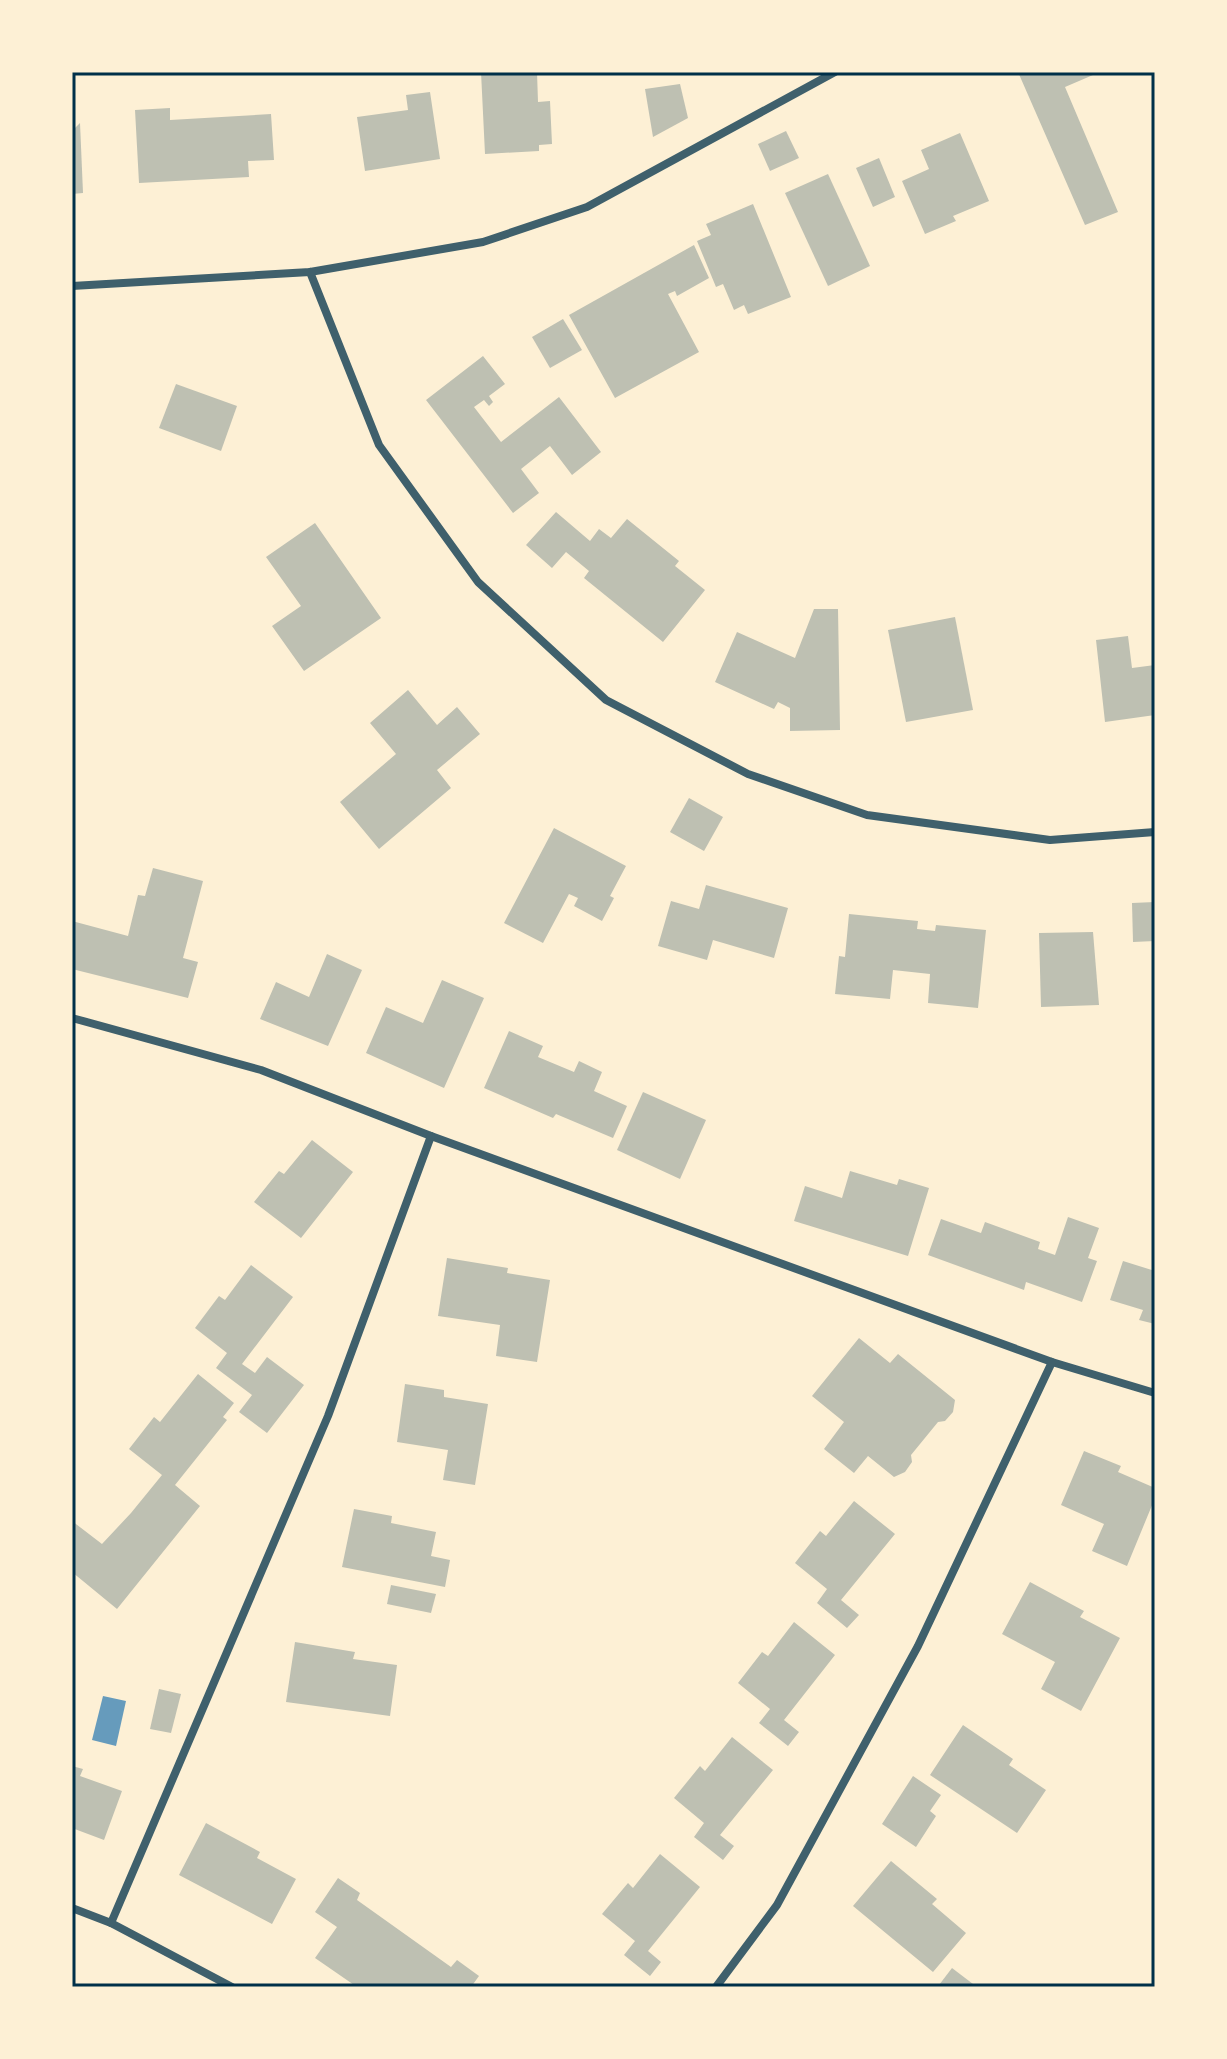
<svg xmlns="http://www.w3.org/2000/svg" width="1227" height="2059" font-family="'Alegreya Sans',sans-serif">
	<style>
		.water { fill: #669bbc }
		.building { fill: #bec0b2 }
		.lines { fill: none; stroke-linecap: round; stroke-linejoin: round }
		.minor { stroke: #3f606c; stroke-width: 8 }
		.neatline { fill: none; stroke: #003049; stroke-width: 3 }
	</style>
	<rect width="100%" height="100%" fill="#fdf0d5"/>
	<path class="water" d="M103,1696l23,5 -10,45 -24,-6z"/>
	<g class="building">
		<path d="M481,72h56l1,30 12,-1 2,43 -13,1v6l-54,3z"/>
		<path d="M1018,72h82l-35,15 53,125 -33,13z"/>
		<path d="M680,84l8,34 -35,19 -8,-48z"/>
		<path d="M430,92l10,67 -75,12 -8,-54 51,-7 -2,-15z"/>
		<path d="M170,108v12l101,-6 3,46 -26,1 1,16 -110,6 -4,-73z"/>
		<path d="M80,123l3,70 -11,1v-63z"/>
		<path d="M786,131l13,27 -29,13 -12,-27z"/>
		<path d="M960,133l29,68 -36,15 3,5 -31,13 -23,-53 27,-12 -8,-19z"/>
		<path d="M879,158l16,39 -22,10 -17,-39z"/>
		<path d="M828,174l42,92 -42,20 -43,-93z"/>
		<path d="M753,204l38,93 -43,17 -4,-9 -10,5 -11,-26 -7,3 -19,-46 14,-6 -5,-11z"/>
		<path d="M694,245l15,33 -32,18 -2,-5 -7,3 31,58 -84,46 -46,-83z"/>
		<path d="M563,319l19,31 -32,18 -18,-31z"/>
		<path d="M483,356l22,28 -16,12 4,6 -4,4 -5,-6 -10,7 27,35 58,-45 42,55 -29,23 -22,-29 -29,23 18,24 -26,20 -87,-113z"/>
		<path d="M176,384l61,22 -16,45 -62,-23z"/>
		<path d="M556,512l34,29 9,-12 12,9 16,-19 52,42 -4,5 30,24 -42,52 -79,-64 5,-7 -23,-19 -14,16 -26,-23z"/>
		<path d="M315,523l66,95 -77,53 -32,-45 29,-20 -35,-49z"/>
		<path d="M814,609h24l2,121 -50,1v-23l-12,-6 -4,7 -59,-27 22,-50 58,26z"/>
		<path d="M955,617l18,93 -67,12 -18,-92z"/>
		<path d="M1128,636l4,32 23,-3v50l-50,7 -9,-82z"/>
		<path d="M408,690l29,35 20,-18 23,27 -43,36 14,18 -72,61 -39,-47 56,-48 -26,-31z"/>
		<path d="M689,798l34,19 -19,34 -34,-19z"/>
		<path d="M554,828l72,38 -16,30 4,2 -12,23 -28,-15 4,-8 -9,-4 -26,49 -39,-20z"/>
		<path d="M153,868l50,13 -20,77 15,4 -10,36 -116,-29v-48l56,15 10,-41 7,1z"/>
		<path d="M706,885l82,23 -14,50 -61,-18 -6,20 -49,-14 13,-45 28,8z"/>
		<path d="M1155,902v39l-22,1 -1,-39z"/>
		<path d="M849,914l69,7 -1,8 18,2 1,-6 50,5 -8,78 -50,-5 2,-29 -37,-4 -3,29 -55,-5 4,-38 6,1z"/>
		<path d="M1093,932l6,73 -58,2 -2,-74z"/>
		<path d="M327,954l35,16 -34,76 -68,-27 16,-37 33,15z"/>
		<path d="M442,980l42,18 -40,90 -78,-35 20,-46 37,16z"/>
		<path d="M509,1031l34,15 -5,11 36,15 5,-11 23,11 -8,19 33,15 -14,32 -57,-24 -3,4 -69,-30z"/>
		<path d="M643,1092l63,28 -26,59 -63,-29z"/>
		<path d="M312,1140l41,32 -52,66 -47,-36 25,-31 5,3z"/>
		<path d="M850,1171l47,14 2,-6 30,9 -21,68 -114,-35 11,-35 37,12z"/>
		<path d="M1068,1217l31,11 -11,30 9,3 -15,41 -56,-20 -2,8 -96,-35 13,-36 40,14 4,-11 55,20 -2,7 17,6z"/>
		<path d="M447,1258l61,10 -1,5 43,7 -13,82 -41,-6 4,-31 -62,-9z"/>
		<path d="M1123,1261l32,10v53l-16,-4 4,-10 -33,-10z"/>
		<path d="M251,1265l42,32 -51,67 13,9 12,-16 37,28 -37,48 -28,-21 13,-17 -36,-27 11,-15 -32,-25 24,-32 6,4z"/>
		<path d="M859,1338l31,25 8,-9 57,46 -2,12 -8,9 -7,1 -27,33 1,7 -7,10 -11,5 -26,-21 -14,17 -30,-24 20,-27 -32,-26z"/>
		<path d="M198,1374l36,29 -11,14 4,3 -52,65 25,21 -83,103 -45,-37v-51l30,23 29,-31 31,-38 -33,-26 25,-32 6,5z"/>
		<path d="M405,1384l39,6v7l44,7 -13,81 -32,-5 5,-30 -51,-8z"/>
		<path d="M1084,1451l37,15 -3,6 37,16v10l-28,68 -35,-15 12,-27 -43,-19z"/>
		<path d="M854,1501l41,33 -54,66 18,15 -12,13 -30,-25 10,-14 -32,-26 25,-32 6,5z"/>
		<path d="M354,1509l38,7 -1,7 45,9 -5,24 19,4 -5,27 -103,-20z"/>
		<path d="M1030,1582l54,29 -4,6 40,21 -39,73 -40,-22 14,-27 -53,-28z"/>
		<path d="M391,1585l45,9 -5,19 -44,-9z"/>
		<path d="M794,1622l41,33 -51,65 15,12 -11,14 -29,-23 11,-14 -32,-26 24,-31 6,4z"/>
		<path d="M295,1642l60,10 -2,7 44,6 -7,51 -104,-14z"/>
		<path d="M159,1689l22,5 -10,39 -21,-4z"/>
		<path d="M963,1725l50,34 -4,6 37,25 -29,43 -87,-58z"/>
		<path d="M732,1737l41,33 -53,65 14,11 -11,14 -29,-23 10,-14 -30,-25 26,-32 5,5z"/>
		<path d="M72,1766l11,3 -3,7 42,15 -18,49 -32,-12z"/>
		<path d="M913,1776l28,19 -11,16 6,5 -20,31 -34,-23z"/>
		<path d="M206,1823l54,29 -3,6 39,21 -24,45 -93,-49z"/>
		<path d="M660,1854l40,33 -52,64 13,11 -11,14 -26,-21 11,-14 -33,-27 26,-31 5,5z"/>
		<path d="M891,1861l46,38 -5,5 34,29 -33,39 -80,-66z"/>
		<path d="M338,1878l22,15 -3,7 94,67 6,-7 22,16 -8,11h-114l-42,-29 22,-31 -22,-15z"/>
		<path d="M952,1968l21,16 -3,3 -31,-2z"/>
	</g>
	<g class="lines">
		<g class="minor">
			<path d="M310,272l69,173 99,137 128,118 142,74 119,41 183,25 105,-8"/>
			<path d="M72,286l238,-14 173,-30 104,-35 248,-135"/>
			<path d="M72,1018l189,52 170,66 621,226 103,31"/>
			<path d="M72,1908l39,15 121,64"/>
			<path d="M111,1923l217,-507 103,-280"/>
			<path d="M716,1987l61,-82 141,-259 134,-284"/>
		</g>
	</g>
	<rect width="1227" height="2059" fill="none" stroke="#fdf0d5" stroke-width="148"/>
	<rect x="74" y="74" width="1079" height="1911" class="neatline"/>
</svg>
